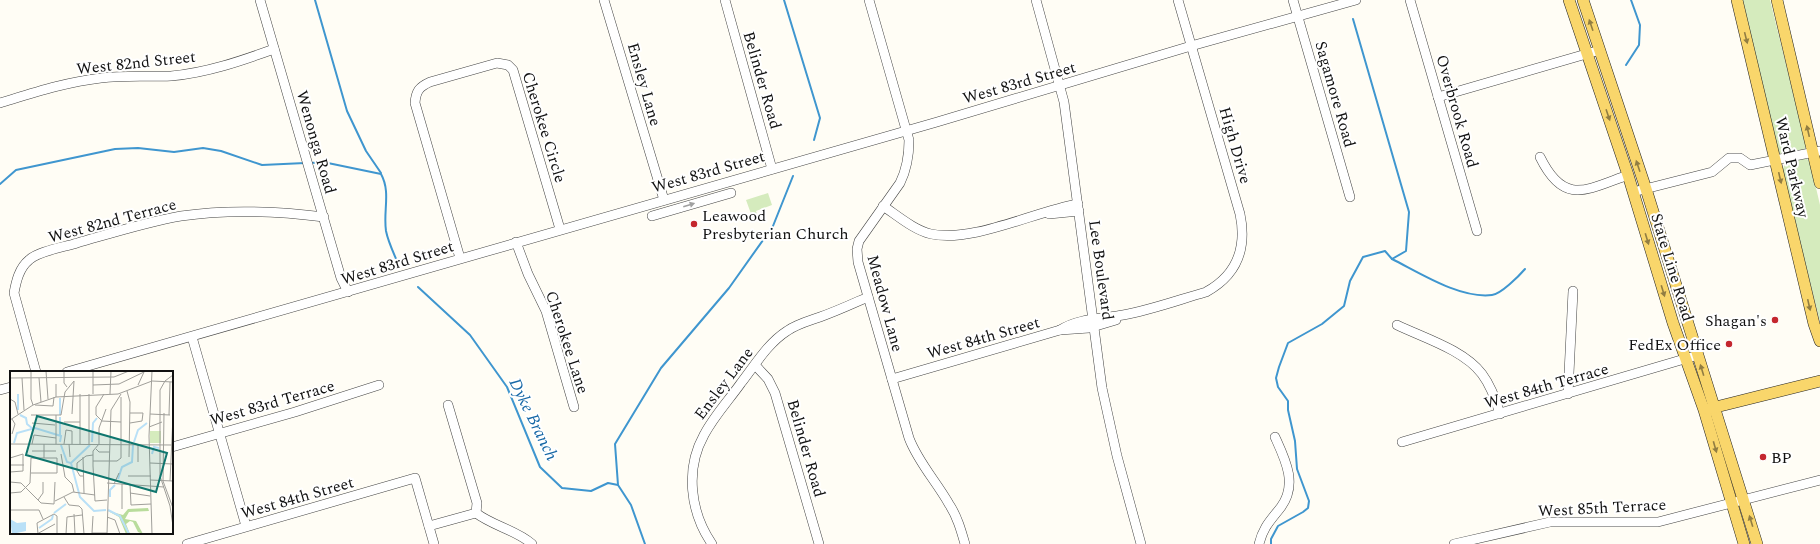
<svg xmlns="http://www.w3.org/2000/svg" width="1820" height="544" font-family="Spectral,serif">
	<style>
		.green { fill: #d5ebbd }
		.lines { fill: none; stroke-linecap: round; stroke-linejoin: round }
		.stream { stroke: #3f96cf; stroke-width: 2 }
		.minor-casing { stroke: #444; stroke-width: 10 }
		.major-casing { stroke: #222; stroke-width: 12 }
		.minor { stroke: #fff; stroke-width: 9 }
		.major { stroke: #f9d66b; stroke-width: 11 }
		.oneway { fill: #917d42 }
		.oneway2 { fill: #a0a0a0 }
		.poi-dot { fill: #c4262e; stroke: #fff; stroke-width: 1.5 }
		.labels { text-anchor: middle; stroke-width: 4; stroke-linejoin: round; paint-order: stroke }
		.street-label { font-size: 16px; fill: #111; stroke: #fff }
		.poi-label { font-size: 16px; fill: #111; stroke: #fff; text-anchor: start }
		.water-label { font-size: 17px; font-style: italic; fill: #1768a6; stroke: #fff }
		.inset-river { fill: none; stroke: #b9e0f7; stroke-width: 2 }
		.inset-road { fill: none; stroke: #a09f9a; stroke-width: 1 }
		.view { fill: #0f766e; fill-opacity: 0.15; stroke: #0f766e; stroke-width: 2 }
		.inset-edge { fill: none; stroke: #111; stroke-width: 2 }
	</style>
	<rect width="100%" height="100%" fill="#fffdf5"/>
	<g class="green">
		<path d="M1741,0h29l36,145 -1,4c-6,4 -18,7 -26,4z"/>
		<path d="M1803,159h4l3,3 10,43v117l-38,-151 3,-7z"/>
		<path d="M768,193l4,12 -16,6 3,9 -5,2 -8,-22z"/>
	</g>
	<g class="lines">
		<g class="stream">
			<path d="M315,0l32,111 19,40 15,22"/>
			<path d="M784,0l36,118 -6,22"/>
			<path d="M1626,65l13,-20 1,-20 -9,-25"/>
			<path d="M311,163l12,-1 58,12c10,18 2,37 5,57 2,10 7,21 11,30"/>
			<path d="M0,184l16,-14 99,-21 23,-1 36,4 29,-4 18,3 41,14 43,-2"/>
			<path d="M1392,259c28,14 68,40 100,36 9,-1 27,-19 33,-26"/>
			<path d="M418,287l52,48 37,52 33,80 22,21 29,3 17,-8 10,2 13,20 14,39"/>
			<path d="M618,485l-3,-41 46,-76 68,-80 44,-62 20,-50"/>
			<path d="M1271,544v-5l7,-13 25,-14 5,-4 1,-7 -12,-32 -2,-28 -7,-31v-9l-10,-14 -2,-9 3,-11 9,-24 34,-19 22,-18 6,-25 13,-24 22,-6 7,8 14,-8 3,-39 -56,-193"/>
		</g>
		<defs>
			<g id="minor">
				<path d="M260,0l81,278 7,14"/>
				<path d="M604,0l60,200"/>
				<path d="M725,0l47,169"/>
				<path d="M869,0l40,140c0,16 -2,29 -9,43l-41,58 -2,8 1,13 51,176c9,24 27,43 40,66 8,12 12,26 16,40"/>
				<path d="M1036,0l28,102 38,286 15,68 24,88"/>
				<path d="M1293,0l57,197"/>
				<path d="M1410,0l67,231"/>
				<path d="M1438,97l162,-47"/>
				<path d="M0,103c33,-10 66,-21 101,-25 23,-3 46,-1 70,-2 35,-3 70,-15 103,-27"/>
				<path d="M1540,157c24,49 46,33 88,18"/>
				<path d="M1633,192l79,-20 17,-14h11l10,7 70,-14"/>
				<path d="M883,206c15,10 31,24 48,28 42,9 105,-23 147,-30"/>
				<path d="M1049,214l30,-3"/>
				<path d="M652,216l79,-23"/>
				<path d="M516,242l12,32 18,37 28,96"/>
				<path d="M460,258l-45,-155c1,-12 4,-16 15,-21l67,-19 11,2 5,5 47,159"/>
				<path d="M1397,325c27,13 67,25 85,49 9,12 14,26 18,40"/>
				<path d="M1060,330c19,-12 42,-11 63,-15 28,-5 55,-15 83,-23 31,-17 41,-44 34,-78l-62,-214"/>
				<path d="M192,337l54,189"/>
				<path d="M755,365l13,14 7,14 44,151"/>
				<path d="M36,372l-22,-79c2,-11 5,-25 15,-33 9,-9 36,-13 48,-17 35,-10 69,-21 104,-27 48,-7 95,-5 143,1"/>
				<path d="M67,372l870,-250 254,-76 165,-46"/>
				<path d="M892,379l168,-49 29,-2 27,-8"/>
				<path d="M0,390l11,-3"/>
				<path d="M1568,394l5,-103"/>
				<path d="M448,405l29,98 -1,10"/>
				<path d="M1402,442l296,-87"/>
				<path d="M172,447l123,-35 84,-27"/>
				<path d="M476,513c17,13 40,17 56,31"/>
				<path d="M429,526l47,-13"/>
				<path d="M187,544l228,-66 19,66"/>
				<path d="M712,544c-22,-32 -27,-75 -8,-109 10,-19 25,-35 37,-52 14,-18 27,-40 46,-52 10,-7 22,-10 33,-14 17,-6 32,-13 48,-20"/>
				<path d="M1259,544c4,-17 12,-24 22,-37 17,-23 4,-48 -6,-70"/>
				<path d="M1454,544l96,-22h108l162,-42"/>
			</g>
			<g id="major">
				<path d="M1569,0l59,175 45,148 31,87 40,134"/>
				<path d="M1583,0l63,189 111,355"/>
				<path d="M1737,0l77,324 6,17"/>
				<path d="M1777,0l43,183"/>
				<path d="M1708,409l112,-28"/>
			</g>
		</defs>
		<use href="#minor" class="minor-casing"/>
		<use href="#major" class="major-casing"/>
		<use href="#minor" class="minor"/>
		<use href="#major" class="major"/>
	</g>
	<defs><path id="oneway-solid" d="M-6-.8H1V-3.2L6.5 0L1 3.2V.8H-6Z"/></defs>
	<g class="oneway">
		<use href="#oneway-solid" transform="translate(1591 25) rotate(-109)"/>
		<use href="#oneway-solid" transform="translate(1746 38) rotate(76)"/>
		<use href="#oneway-solid" transform="translate(1608 115) rotate(71)"/>
		<use href="#oneway-solid" transform="translate(1808 131) rotate(-103)"/>
		<use href="#oneway-solid" transform="translate(1638 166) rotate(-109)"/>
		<use href="#oneway-solid" transform="translate(1780 178) rotate(77)"/>
		<use href="#oneway-solid" transform="translate(1647 239) rotate(73)"/>
		<use href="#oneway-solid" transform="translate(1663 291) rotate(73)"/>
		<use href="#oneway-solid" transform="translate(1809 305) rotate(77)"/>
		<use href="#oneway-solid" transform="translate(1702 370) rotate(-107)"/>
		<use href="#oneway-solid" transform="translate(1715 447) rotate(74)"/>
		<use href="#oneway-solid" transform="translate(1751 521) rotate(-107)"/>
	</g>
	<use class="oneway2" href="#oneway-solid" transform="translate(689 205) rotate(-17)"/>
	<g class="poi-dot">
		<circle cx="694" cy="224" r="4"/>
		<circle cx="1775" cy="320" r="4"/>
		<circle cx="1729" cy="344" r="4"/>
		<circle cx="1763" cy="457" r="4"/>
	</g>
	<g class="labels">
		<g class="street-label">
			<text transform="translate(136 62) rotate(-6)" y="6">West 82nd Street</text>
			<text transform="translate(763 80) rotate(74)" y="6">Belinder Road</text>
			<text transform="translate(1019 82) rotate(-16)" y="6">West 83rd Street</text>
			<text transform="translate(645 84) rotate(74)" y="6">Ensley Lane</text>
			<text transform="translate(1336 94) rotate(74)" y="6">Sagamore Road</text>
			<text transform="translate(1458 111) rotate(74)" y="6">Overbrook Road</text>
			<text transform="translate(545 127) rotate(73)" y="6">Cherokee Circle</text>
			<text transform="translate(317 142) rotate(74)" y="6">Wenonga Road</text>
			<text transform="translate(1236 145) rotate(74)" y="6">High Drive</text>
			<text transform="translate(1793 167) rotate(77)" y="6">Ward Parkway</text>
			<text transform="translate(708 171) rotate(-16)" y="6">West 83rd Street</text>
			<text transform="translate(112 220) rotate(-15)" y="6">West 82nd Terrace</text>
			<text transform="translate(397 262) rotate(-17)" y="6">West 83rd Street</text>
			<text transform="translate(1673 267) rotate(73)" y="6">State Line Road</text>
			<text transform="translate(1102 270) rotate(82)" y="6">Lee Boulevard</text>
			<text transform="translate(886 303) rotate(75)" y="6">Meadow Lane</text>
			<text transform="translate(983 337) rotate(-16)" y="6">West 84th Street</text>
			<text transform="translate(568 342) rotate(72)" y="6">Cherokee Lane</text>
			<text transform="translate(723 383) rotate(-53)" y="6">Ensley Lane</text>
			<text transform="translate(1546 385) rotate(-16)" y="6">West 84th Terrace</text>
			<text transform="translate(272 402) rotate(-16)" y="6">West 83rd Terrace</text>
			<text transform="translate(807 448) rotate(74)" y="6">Belinder Road</text>
			<text transform="translate(297 497) rotate(-16)" y="6">West 84th Street</text>
			<text transform="translate(1602 507) rotate(-3)" y="6">West 85th Terrace</text>
		</g>
		<g class="poi-label">
			<text x="702" y="221">Leawood<tspan x="702" dy="18">Presbyterian Church</tspan></text>
			<text x="1767" y="326" text-anchor="end">Shagan's</text>
			<text x="1721" y="350" text-anchor="end">FedEx Office</text>
			<text x="1771" y="463">BP</text>
		</g>
		<g class="water-label">
			<text transform="translate(534 419) rotate(64)" y="6">Dyke Branch</text>
		</g>
	</g>
	<g transform="translate(10 371)">
		<rect width="163" height="163" fill="#fffdf5"/>
		<path d="M140,60h11v12h-11z" fill="#d5ebbd"/>
		<path d="M138,137l1,3 -20,1 -4,7 11,2 7,13 -5,-2 -5,-10 -3,-1 -4,3 4,10h-4l-7,-17 -11,-6 15,4 5,-6z" fill="#b9dc9c"/>
		<path d="M0,148l7,4 9,-1v9l-14,3z" fill="#b9e0f7"/>
		<path class="inset-river" d="M8,23v16M10,44l6,3 1,6 6,5M50,44v-17M50,46v18M82,71l1,-19 4,-5M124,71l4,-12 9,-7M4,72l3,-10 18,-5 26,8 -1,6M51,74l6,17 4,1 9,34 14,14 12,-1M142,83l2,-7 5,1M61,92l19,-18M108,108l4,-12 10,-5 1,-17M100,126v-7l5,-5M98,139l12,6 9,18M44,142l12,-9M29,157l13,-9 1,-4"/>
		<path class="inset-road" d="M21,0v28l2,6M36,0l2,28M54,0v12l3,4M83,0v23M163,4l-8,6 -5,9v86l10,30 3,20M0,7l104,-1 15,-6M12,7l2,32M29,7l2,24M46,13v13M83,14l26,-1 25,-12M128,14l6,-13M117,20l3,11 -1,55M100,23l1,-23M0,28l5,3 3,12M25,34l18,1 1,-9M96,38l-7,19v16l-6,7v15l2,35 12,-1M120,42h13M154,42l-1,68 10,27M62,43l2,-33M140,43l20,1M21,44h30l4,-23 9,-11M46,44v29M159,44l1,-33M2,48l3,5 -3,10M0,49l23,-15 23,-8 62,-3 34,-13 21,1M92,50l-6,-6v-8l8,-13M92,50l19,1M54,51h16M22,52l23,2M120,52l12,-2 1,-8M139,56l13,-5M0,73l163,1M22,73l2,-9 22,3M34,73v14M54,73l2,-14 6,1v13M59,73l1,13M70,73v-50M79,73v-50M128,73v18M86,78l3,3h11M22,80h24M51,83l4,23 7,7 2,8M73,86l1,36M0,87l13,-4v17M83,90h24l4,-3v-61M140,92l23,1M0,94h14M0,101l13,-1M74,105h-4l-3,-5v-8l9,-7 7,-1M118,105h23M140,109l23,1M160,110l3,-65M0,111l11,1 20,20 13,1 1,-22M97,112l57,4M104,113l5,-11M120,113l1,21 20,-1M0,122l11,-1 9,-9 1,-25h26v15h-26M120,122l20,3M54,126l5,8 10,1 3,3 2,25M28,129l5,-7v-11M45,130l18,-9 22,3M112,138v-25M0,139h29l4,9M64,143l1,20M83,145l-1,17h15M97,146l8,3 5,14M27,163l18,-10M28,163l-1,-11 17,-9 3,2v18M56,163l1,-17 15,-2M97,163l4,-124 10,-16M142,163l-3,-98 3,-65"/>
		<path class="view" d="M27,45l130,37 -11,39 -130,-37z"/>
		<rect width="163" height="163" class="inset-edge"/>
	</g>
</svg>
